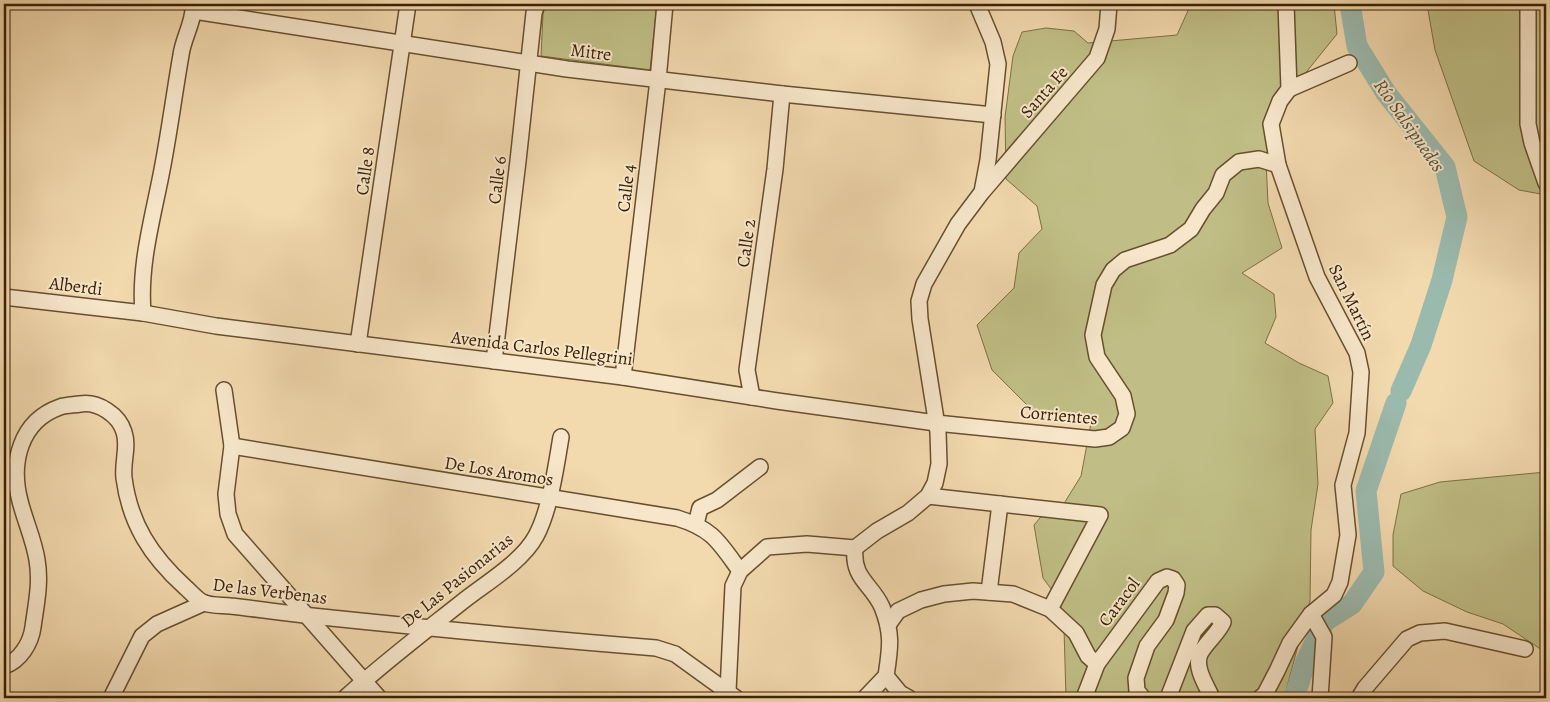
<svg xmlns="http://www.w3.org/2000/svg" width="1550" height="702" font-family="Alegreya,serif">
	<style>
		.green { fill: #c0be86; stroke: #7d7045 }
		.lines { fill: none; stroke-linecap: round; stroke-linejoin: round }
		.river { stroke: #9bbaae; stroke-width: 21 }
		.minor-casing { stroke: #684f2e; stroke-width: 18 }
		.minor { stroke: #f7e6ca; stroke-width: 15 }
		.labels { text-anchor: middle; stroke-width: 4; stroke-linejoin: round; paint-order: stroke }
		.street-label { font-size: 18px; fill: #3a2104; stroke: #f7e6ca }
		.water-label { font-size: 19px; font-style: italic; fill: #574f37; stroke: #f7e6ca }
	</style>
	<rect width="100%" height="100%" fill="#f2d9ae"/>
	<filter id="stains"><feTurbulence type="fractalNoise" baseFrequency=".004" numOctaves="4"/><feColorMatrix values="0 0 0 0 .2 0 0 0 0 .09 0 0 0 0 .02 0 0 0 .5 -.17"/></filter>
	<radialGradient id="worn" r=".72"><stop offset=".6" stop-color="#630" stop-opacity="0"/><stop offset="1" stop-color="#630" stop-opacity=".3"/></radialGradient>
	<g class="green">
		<path d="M546,4h111l-7,66 -109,-14 2,-42z"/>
		<path d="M1191,4h143l3,30 -46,57 -13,23 -12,46 2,43 14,45 -40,25 32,21 2,23 -11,26 34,20 29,13 5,27 -18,26 3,55 -7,46 -1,71 -26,97h-218l-2,-69 -4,-28 -17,-23 -9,-53 11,-13 15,-2 21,-34 10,-53 -60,-14 -39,-39 -15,-45 37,-37 5,-35 23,-24 -5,-23 -31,-27 -1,-62 8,-61 9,-24 24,-4 28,3 14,12 89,-8z"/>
		<path d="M1438,4h108v191l-27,-5 -45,-29 -39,-111 -7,-40z"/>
		<path d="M1546,472v182l-4,-4 -39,-26 -36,-12 -44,-21 -30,-25v-31l8,-41 39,-12z"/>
	</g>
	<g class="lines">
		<g class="river">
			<path d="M1350,4l7,42 29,47 59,74 12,50 -15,63 -21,65 -20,46"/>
			<path d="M1294,698l12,-37 19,-40 27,-17 22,-32 -8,-81 30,-88"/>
		</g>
		<defs>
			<g id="minor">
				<path d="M1528,4v120l4,19 14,40"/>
				<path d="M194,11l373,58 215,25 211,21"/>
				<path d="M1289,89l60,-26"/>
				<path d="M983,191l114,-133 10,-29 2,-25"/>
				<path d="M4,297l139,16 73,13 407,51 154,24 159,22 159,16 14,-2 13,-9 5,-14 -4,-18 -26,-39 -4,-22 11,-50 9,-15 12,-10 45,-15 21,-16 12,-20 13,-16 7,-18 16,-13 20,-3 19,6"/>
				<path d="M143,313c-4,-47 9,-92 18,-138 8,-40 13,-80 20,-120 2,-17 14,-35 12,-51"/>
				<path d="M358,344l50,-340"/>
				<path d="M494,361l24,-200 16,-148 3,-9"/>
				<path d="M623,377l35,-297 7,-76"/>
				<path d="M224,390l8,56 -6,48 2,20 7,20 144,164"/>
				<path d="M752,397l-5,-27 28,-201 7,-75"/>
				<path d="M232,446l445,72c36,11 42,24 63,53"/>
				<path d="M928,496l172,19 -50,94"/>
				<path d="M696,524l4,-16 17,-8 43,-33"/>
				<path d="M855,548l22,-17 31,-18 20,-17 7,-13 4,-19 -1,-32 -18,-113 -1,-18 5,-17 34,-60 24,-32 6,-32 10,-96 -5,-22 -16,-38"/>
				<path d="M855,548c-3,31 16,35 27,59 11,27 8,42 4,69l14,17 9,5"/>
				<path d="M989,592l11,-88"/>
				<path d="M1311,614l13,23 -4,61"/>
				<path d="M888,625l10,-14 23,-11 23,-6 29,-3 40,3 37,15 26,24 12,23 9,8"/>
				<path d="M4,666c16,-5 27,-23 29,-39 3,-22 8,-44 4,-67 -3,-20 -12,-39 -17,-59 -10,-38 0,-80 40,-94 6,-2 14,-2 20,-3 18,-3 39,11 44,28 5,15 -2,30 0,46 6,46 27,78 61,109 6,5 13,14 20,16 7,3 18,2 25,3 28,3 55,7 82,10 115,12 229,23 344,32l19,6 61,44"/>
				<path d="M724,697l4,-6 5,-105 7,-15 27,-24 40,-3 48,4"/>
				<path d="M111,698l31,-62 15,-12 47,-21"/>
				<path d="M345,698c37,-34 78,-65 117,-96 24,-19 60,-40 74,-66 14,-26 20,-69 25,-99"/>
				<path d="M865,698l21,-22"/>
				<path d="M1084,698l13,-34 61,-83 9,-4 6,2 4,6 -1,8 -10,27 -19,26 -11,32 1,13 6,7"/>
				<path d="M1168,698l26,-67 14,-16h7l8,7c-5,12 -17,20 -23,32 -6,14 7,32 12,44"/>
				<path d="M1260,698l5,-4 12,-23 13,-28 21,-29 23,-19 6,-13 8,-47 -5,-50 14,-52 4,-61 -4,-19 -40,-76 -39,-112 -7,-41 9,-23 9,-12 -3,-85"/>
				<path d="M1359,698l6,-10 42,-49 13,-6 25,-2 80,18"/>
			</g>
		</defs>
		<use href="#minor" class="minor-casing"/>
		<use href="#minor" class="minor"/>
	</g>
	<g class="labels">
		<g class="street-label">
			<text transform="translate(591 52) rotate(7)" y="6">Mitre</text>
			<text transform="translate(1044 92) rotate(-49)" y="6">Santa Fe</text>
			<text transform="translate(365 171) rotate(-82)" y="6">Calle 8</text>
			<text transform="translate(497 180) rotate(-83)" y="6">Calle 6</text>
			<text transform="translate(626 188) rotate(-83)" y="6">Calle 4</text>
			<text transform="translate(746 243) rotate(-82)" y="6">Calle 2</text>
			<text transform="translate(76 286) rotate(7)" y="6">Alberdi</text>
			<text transform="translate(1352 302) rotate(64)" y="6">San Martín</text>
			<text transform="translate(542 348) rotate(7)" y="6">Avenida Carlos Pellegrini</text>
			<text transform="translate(1059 415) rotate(5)" y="6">Corrientes</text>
			<text transform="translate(499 471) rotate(9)" y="6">De Los Aromos</text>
			<text transform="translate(457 580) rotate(-39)" y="6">De Las Pasionarias</text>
			<text transform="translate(270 591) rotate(7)" y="6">De las Verbenas</text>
			<text transform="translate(1119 602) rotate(-53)" y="6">Caracol</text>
		</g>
		<g class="water-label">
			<text transform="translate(1410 125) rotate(55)" y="7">Río Salsipuedes</text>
		</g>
	</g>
	<rect width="1550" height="702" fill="none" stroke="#f2d9ae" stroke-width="20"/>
	<rect x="5" y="5" width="1540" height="692" fill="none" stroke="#3a2104" stroke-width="2.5"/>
	<rect x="10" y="10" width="1530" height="682" fill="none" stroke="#3a2104"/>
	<rect width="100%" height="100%" filter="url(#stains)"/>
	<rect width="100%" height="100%" fill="url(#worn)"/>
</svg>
